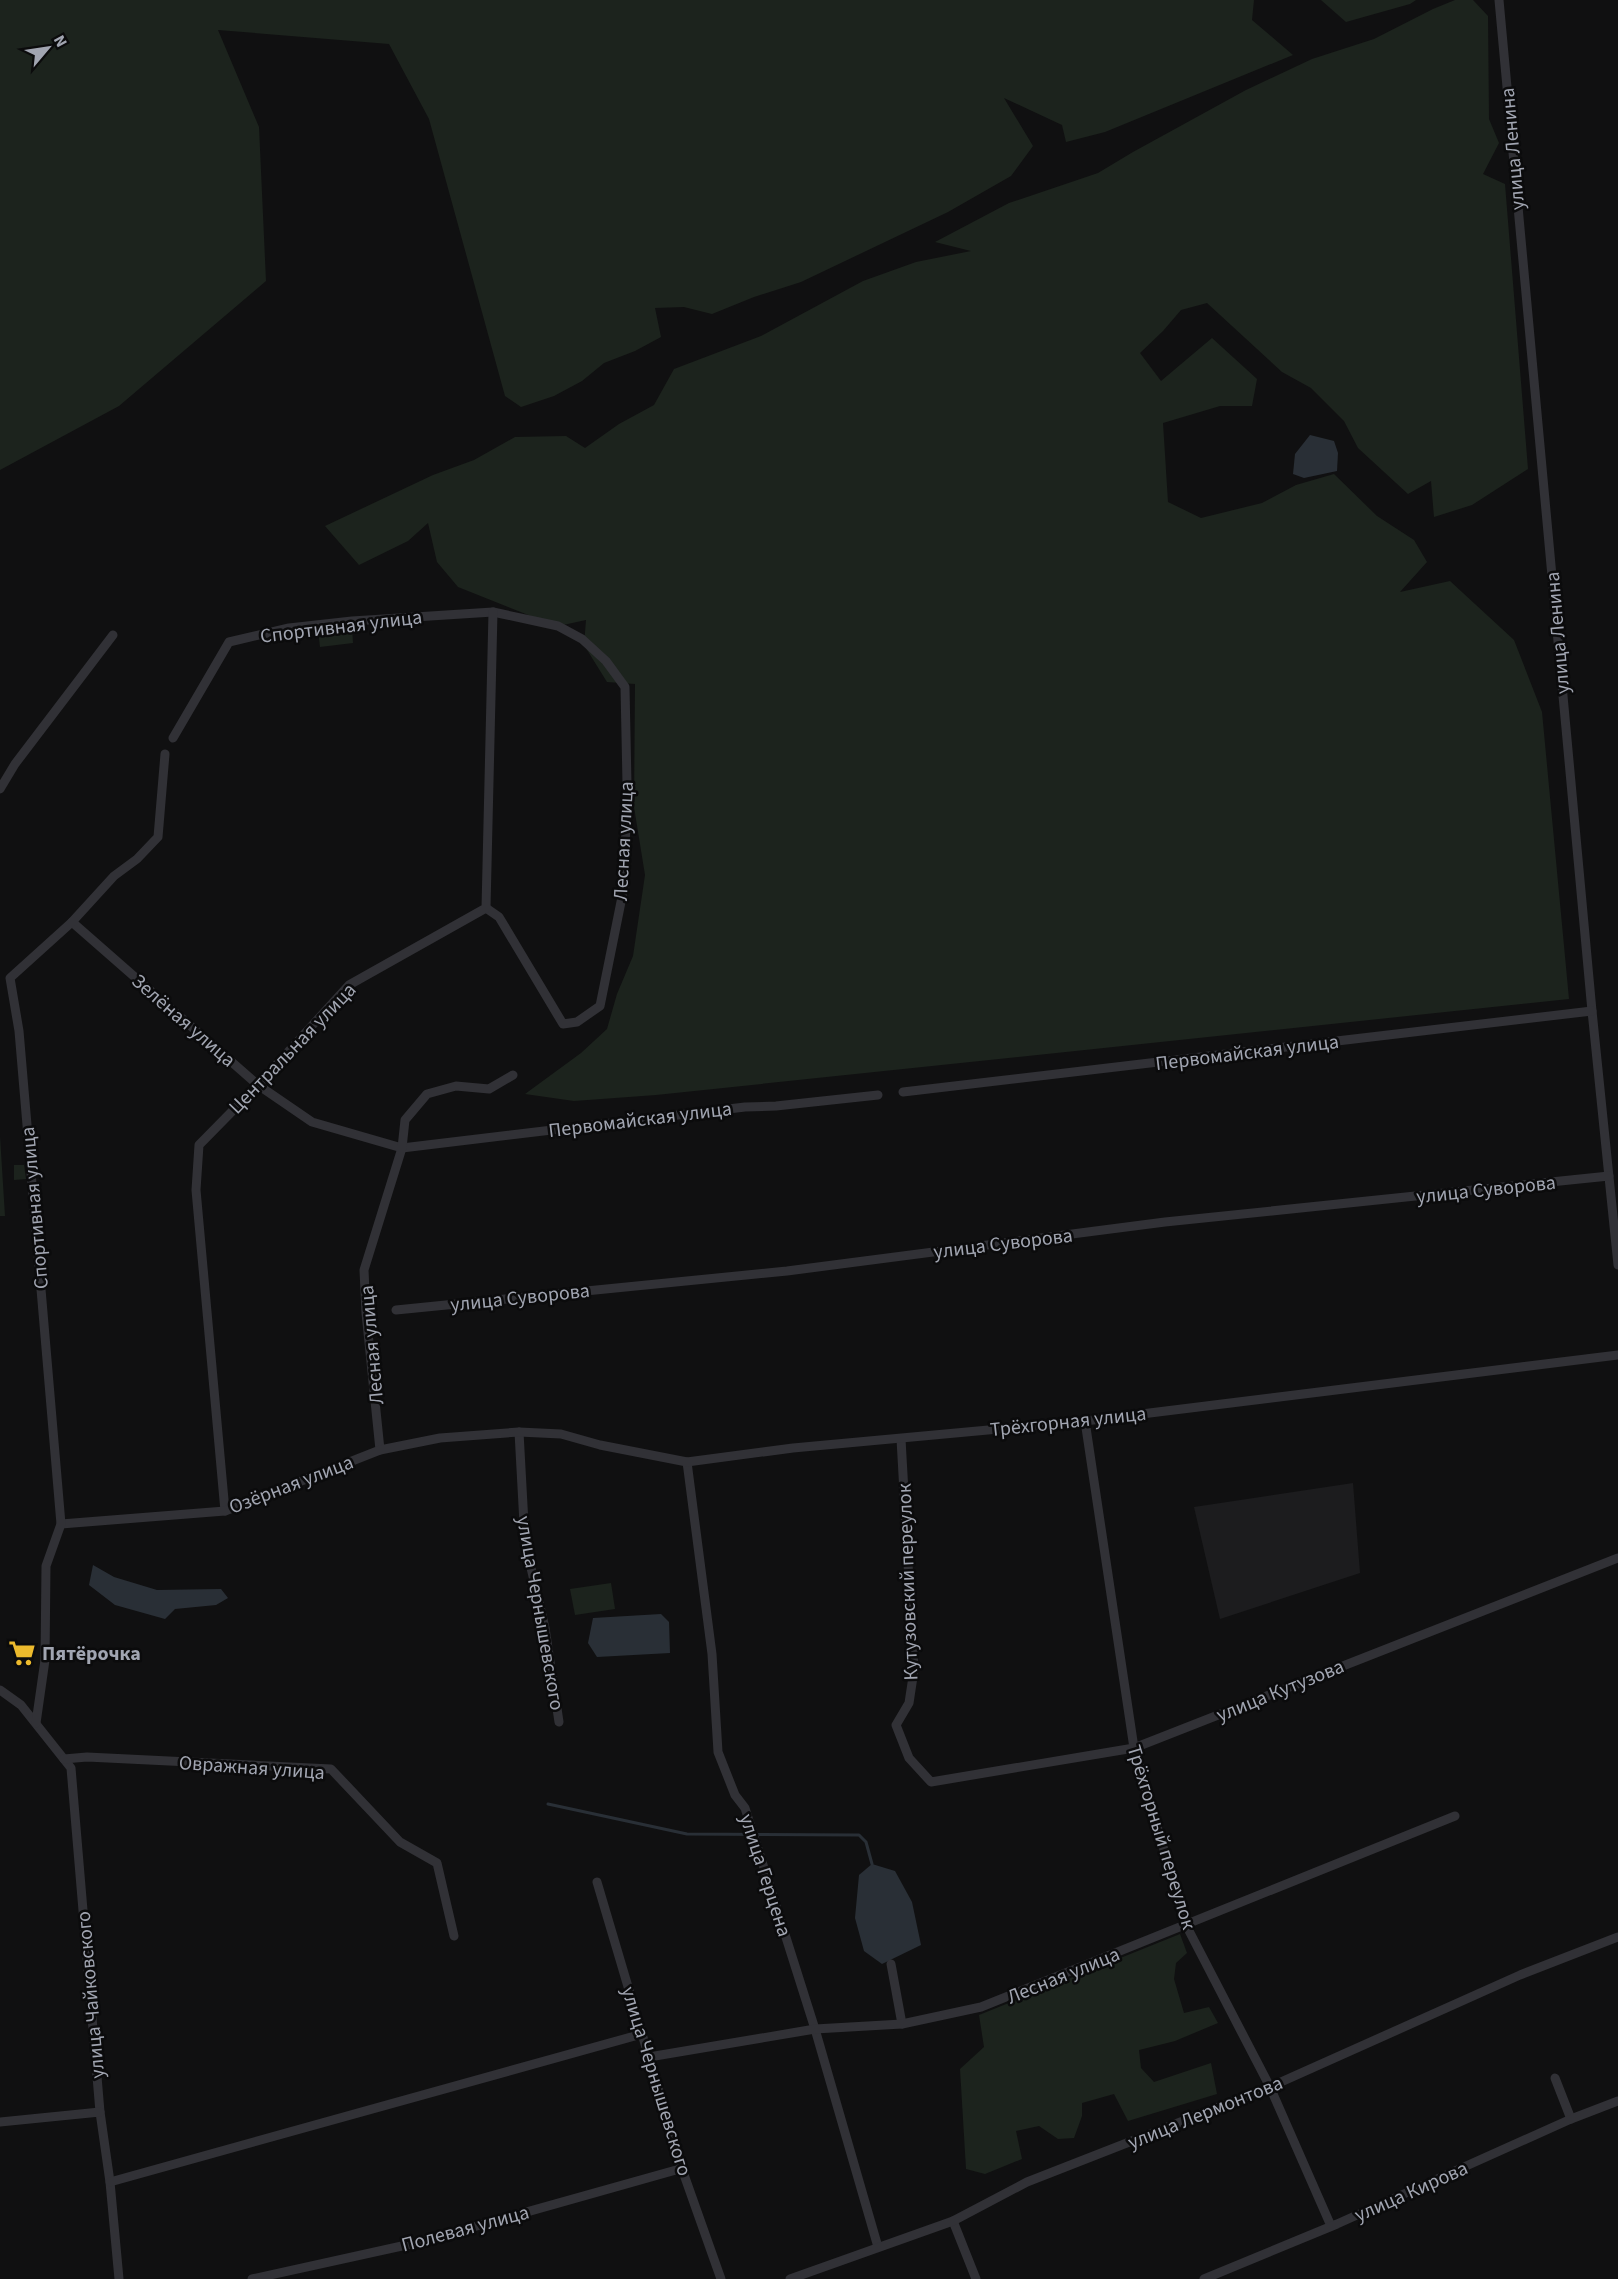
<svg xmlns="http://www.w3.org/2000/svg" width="1618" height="2279" font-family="'Source Sans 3',sans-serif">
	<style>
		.built { fill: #1c1c1e }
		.green { fill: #1c231d }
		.water { fill: #292f36 }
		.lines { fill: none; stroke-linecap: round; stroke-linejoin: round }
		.stream { stroke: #292f36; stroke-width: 3 }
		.street { stroke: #313136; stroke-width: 9 }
		.labels { text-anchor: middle; stroke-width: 5; stroke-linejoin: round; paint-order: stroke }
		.street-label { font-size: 20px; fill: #a1a5b1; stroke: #0b0b0c }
		.poi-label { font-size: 20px; font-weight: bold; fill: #a1a5b1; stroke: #0b0b0c; text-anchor: start }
	</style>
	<rect width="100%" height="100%" fill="#101011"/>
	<path class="built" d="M1353,1483l7,90 -140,46 -26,-112z"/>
	<g class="green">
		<path d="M0,0h1254l-2,20 41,35 -188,77 -39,10 -4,-17 -58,-27 29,48 -22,30 -63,36 -147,70 -47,15 -42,17 -28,-7 -29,1 6,29 -26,14 -31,12 -22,18 -28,15 -33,11 -16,-11 -76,-277 -40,-75 -171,-14 41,97 7,154 -147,125 -119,64z"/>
		<path d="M1321,0h95l-6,4 -64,18z"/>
		<path d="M1455,0h18l15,16 1,103 10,24 -16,31 22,10 23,285 -56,36 -38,12 -3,-36 -23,13 -50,-46 -14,-27 -33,-33 -29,-16 -75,-69 -26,7 -18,21 -23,22 21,28 51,-43 45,41 -5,27h-32l-57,17 5,79 33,16 61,-15 34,-18 38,-11 43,42 37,24 13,22 -27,30 50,-11 64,59 28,72 27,287 -913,96 -82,6 -49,-7 56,-41 26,-24 10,-35 16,-38 12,-81 -11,-68 1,-123 -28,-2 -23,-37 2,-25 -23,5 -22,-5 -83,-33 -21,-25 -9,-39 -20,18 -49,24 -34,-39 108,-51 41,-15 41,-23 51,-1 19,12 34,-24 35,-19 20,-36 87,-33 102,-55 53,-19 55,-11 -36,-9 74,-39 89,-30 35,-21 113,-62 66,-31 62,-20 59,-30z"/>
		<path d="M352,627l1,16 -33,4 -2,-17z"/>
		<path d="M0,1136l5,80h-5z"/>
		<path d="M14,1165h10l2,14 -12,1z"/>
		<path d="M611,1583l4,26 -40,6 -5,-26z"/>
		<path d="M1180,1934l7,19 -11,10 -2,16 10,34 25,-6 9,16 -43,18 -36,9 2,18 13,14 57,-19 6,31 -89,27 -14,-27 -32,9v13l-8,22 -16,1 -19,-13 -23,5 6,28 -37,15 -19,-5 -6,-100 24,-22 -5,-32z"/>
	</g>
	<g class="water">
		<path d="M1310,435l24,6 4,12 -1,18 -33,7 -11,-4 2,-20z"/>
		<path d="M93,1565l21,12 43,13 64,-1 7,9 -12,7 -41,4 -10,10 -50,-14 -26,-20z"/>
		<path d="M661,1614l8,8 1,31 -73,4 -9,-14 5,-25z"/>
		<path d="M872,1864l23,7 17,31 9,43 -39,19 -18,-13 -9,-33 4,-43z"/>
	</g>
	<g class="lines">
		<path class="stream" d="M548,1804l139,30 172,1 7,7 6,22"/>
		<g class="street">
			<path d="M1499,0l93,1011 26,254"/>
			<path d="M173,738l56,-96 60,-14 63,-7 141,-9 65,14 24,13 24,22 19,26 2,97 -3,103 -24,119 -23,16 -14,2 -64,-107 -13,-9"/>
			<path d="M0,789l15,-25 98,-129"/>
			<path d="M72,922l186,163 54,37 90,26 343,-41 31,-1 102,-11"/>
			<path d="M903,1092l689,-81"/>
			<path d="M396,1310l391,-39 378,-49 444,-46"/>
			<path d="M1085,1421l49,327 52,177 84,162 61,139"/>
			<path d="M519,1432l6,110 20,86 14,94"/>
			<path d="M901,1439l13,231 -5,33 -13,22 13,33 22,24 203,-34 484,-190"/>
			<path d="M380,1450l-14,-137 -2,-43 38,-122 3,-28 22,-26 29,-8 33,3 24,-14"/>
			<path d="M687,1462l25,192 6,98 17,43 10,13 70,221 63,218"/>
			<path d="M225,1511l-29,-321 3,-45 59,-60 91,-100 137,-77 7,-296"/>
			<path d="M61,1524l164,-13 155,-61 60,-12 79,-6 42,2 39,11 87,17 106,-14 292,-27 533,-66"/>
			<path d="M0,1690l21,15 50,63 29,344 10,70 9,97"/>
			<path d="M36,1723l9,-63 1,-94 15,-42 -42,-493 -9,-53 62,-56 42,-46 23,-17 21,-22 7,-83"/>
			<path d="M64,1759l23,-2 244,12 69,73 37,21 17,73"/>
			<path d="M597,1882l85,287 39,110"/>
			<path d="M891,1964l11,60"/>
			<path d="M649,2057l166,-28 87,-5 79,-17 474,-191"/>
			<path d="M1555,2078l16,41"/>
			<path d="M0,2122l100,-10"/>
			<path d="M110,2182l532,-148"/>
			<path d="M953,2221l23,58"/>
			<path d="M252,2279l168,-37 256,-72"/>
			<path d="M790,2279l163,-58 74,-39 243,-95 250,-112 98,-38"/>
			<path d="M1204,2279l133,-55 234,-105 47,-18"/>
		</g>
	</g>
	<defs>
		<symbol id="supermarket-bare" viewBox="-9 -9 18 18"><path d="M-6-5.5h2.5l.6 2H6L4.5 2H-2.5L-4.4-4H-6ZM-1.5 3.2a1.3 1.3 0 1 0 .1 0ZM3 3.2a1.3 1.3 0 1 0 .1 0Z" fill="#ecba2d" stroke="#0b0b0c" stroke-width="2.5" paint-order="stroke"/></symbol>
	</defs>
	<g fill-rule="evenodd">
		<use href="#supermarket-bare" x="3" y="1634" width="38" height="38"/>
	</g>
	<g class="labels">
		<g class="street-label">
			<text transform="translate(1512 149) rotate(-95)" y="7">улица Ленина</text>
			<text transform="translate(341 626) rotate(-7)" y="7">Спортивная улица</text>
			<text transform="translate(1557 633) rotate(-95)" y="7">улица Ленина</text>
			<text transform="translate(623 841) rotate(-87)" y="7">Лесная улица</text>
			<text transform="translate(184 1020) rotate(41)" y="7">Зелёная улица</text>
			<text transform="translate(292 1048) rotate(-46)" y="7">Центральная улица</text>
			<text transform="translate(1247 1052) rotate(-7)" y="7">Первомайская улица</text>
			<text transform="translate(640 1119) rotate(-7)" y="7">Первомайская улица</text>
			<text transform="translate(1486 1189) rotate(-6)" y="7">улица Суворова</text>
			<text transform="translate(34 1208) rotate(-95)" y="7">Спортивная улица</text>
			<text transform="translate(1003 1243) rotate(-7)" y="7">улица Суворова</text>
			<text transform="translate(520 1297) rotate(-6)" y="7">улица Суворова</text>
			<text transform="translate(371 1345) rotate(-95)" y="7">Лесная улица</text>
			<text transform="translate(1068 1421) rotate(-6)" y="7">Трёхгорная улица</text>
			<text transform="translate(291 1484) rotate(-21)" y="7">Озёрная улица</text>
			<text transform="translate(907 1582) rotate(-92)" y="7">Кутузовский переулок</text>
			<text transform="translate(541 1613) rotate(80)" y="7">улица Чернышевского</text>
			<text transform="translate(1280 1690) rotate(-22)" y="7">улица Кутузова</text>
			<text transform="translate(252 1767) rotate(4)" y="7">Овражная улица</text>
			<text transform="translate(1162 1837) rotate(73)" y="7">Трёхгорный переулок</text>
			<text transform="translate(766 1875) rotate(72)" y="7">улица Герцена</text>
			<text transform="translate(1063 1975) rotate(-22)" y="7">Лесная улица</text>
			<text transform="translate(90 1995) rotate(-95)" y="7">улица Чайковского</text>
			<text transform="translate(657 2081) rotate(73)" y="7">улица Чернышевского</text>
			<text transform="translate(1205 2112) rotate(-22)" y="7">улица Лермонтова</text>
			<text transform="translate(1411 2191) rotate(-24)" y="7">улица Кирова</text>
			<text transform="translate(465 2228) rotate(-15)" y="7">Полевая улица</text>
		</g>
		<g class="poi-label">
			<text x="42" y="1660">Пятёрочка</text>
		</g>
	</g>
	<g transform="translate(48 48) rotate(61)" stroke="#0b0b0c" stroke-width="4.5" paint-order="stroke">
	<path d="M0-4.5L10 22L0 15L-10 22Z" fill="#a1a5b1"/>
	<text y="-9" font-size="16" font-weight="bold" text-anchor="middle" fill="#a1a5b1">N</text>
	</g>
</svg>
